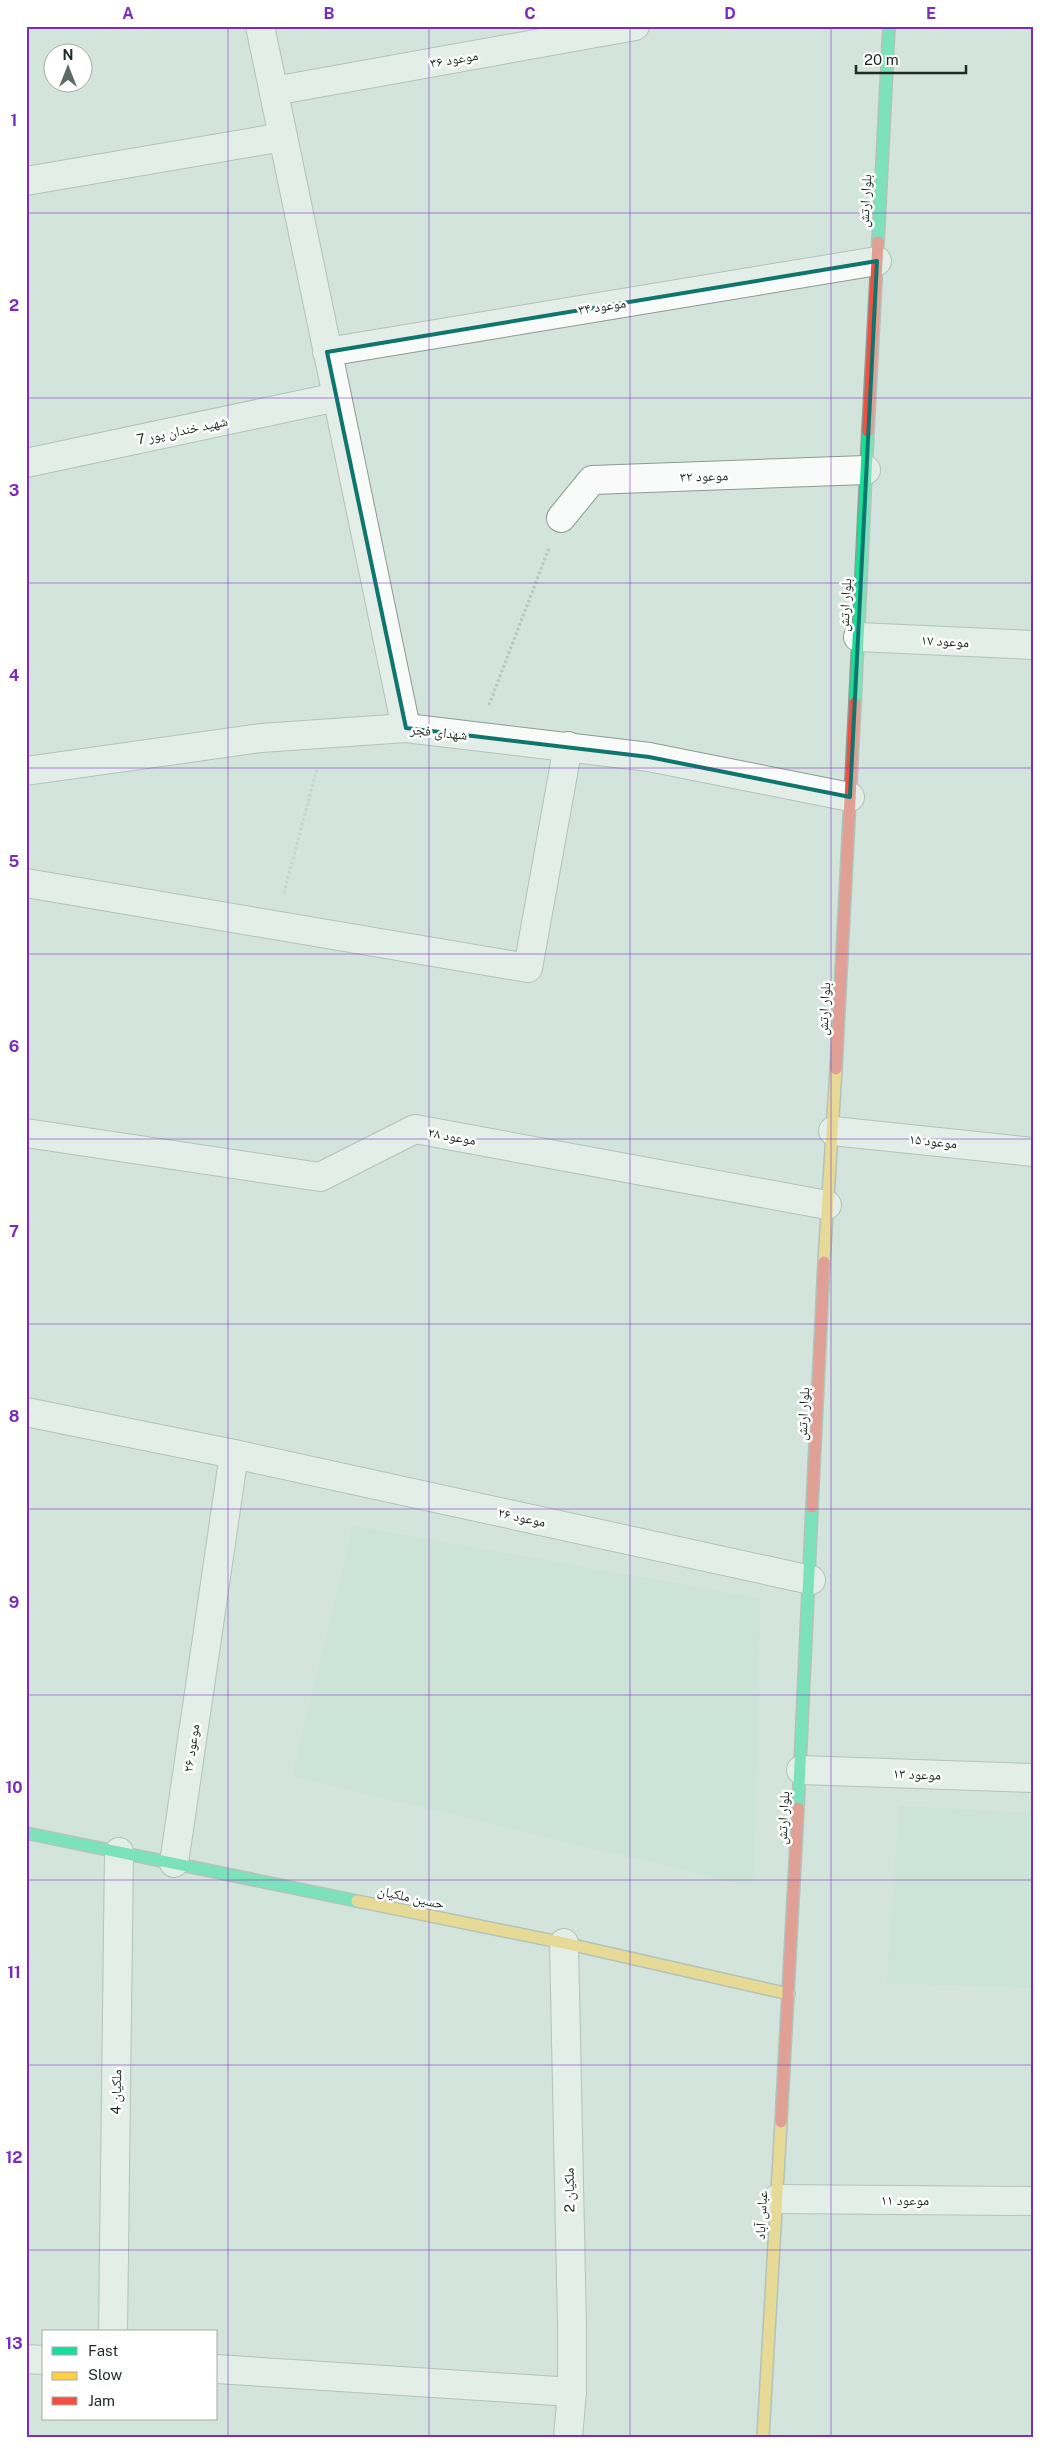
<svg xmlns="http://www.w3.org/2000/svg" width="1059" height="2463" font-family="'Public Sans','Noto Naskh Arabic',sans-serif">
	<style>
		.built { fill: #c6e3d4 }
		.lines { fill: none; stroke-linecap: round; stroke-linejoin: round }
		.street-casing { stroke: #8d9b94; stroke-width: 30 }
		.fast-casing { stroke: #8d9b94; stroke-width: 14 }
		.slow-casing { stroke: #8d9b94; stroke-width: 14 }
		.jam-casing { stroke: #8d9b94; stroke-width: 14 }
		.path { stroke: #bcc4bf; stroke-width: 3; stroke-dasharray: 2.5 2.5; stroke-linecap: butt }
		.street { stroke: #f8fbfa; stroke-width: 28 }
		.fast { stroke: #16e098; stroke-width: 11 }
		.slow { stroke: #ffcf43; stroke-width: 11 }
		.jam { stroke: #f24e42; stroke-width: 11 }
		.marked { fill: none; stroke: #0f766e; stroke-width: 4; stroke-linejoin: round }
		.grid { fill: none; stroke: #7b2cbf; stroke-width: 1; stroke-opacity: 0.55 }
		.labels { text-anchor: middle; stroke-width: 5; stroke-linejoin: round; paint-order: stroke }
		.street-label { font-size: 14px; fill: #1f2a24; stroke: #fff }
		.neatline { fill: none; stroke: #7b2cbf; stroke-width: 2 }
		.grid-label { font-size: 16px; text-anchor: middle; font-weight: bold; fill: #7b2cbf }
	</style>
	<rect width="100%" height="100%" fill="#d2e4db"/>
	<g class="built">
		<path d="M353,1526l407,72 -6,289 -462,-111z"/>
		<path d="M899,1806l134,7v175l-146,-5z"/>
	</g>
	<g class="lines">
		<defs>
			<g id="street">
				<path d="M260,26l146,702"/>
				<path d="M274,91l361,-65"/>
				<path d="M26,181l257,-44"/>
				<path d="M327,352l550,-91"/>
				<path d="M26,463l311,-66"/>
				<path d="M561,518l31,-38 274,-10"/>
				<path d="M858,637l175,8"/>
				<path d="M26,771l235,-33 145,-10 243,29 201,40"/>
				<path d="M26,883l502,85 40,-222"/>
				<path d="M833,1131l200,21"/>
				<path d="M26,1133l294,44 95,-48 412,76"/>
				<path d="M26,1412l208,42 577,126"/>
				<path d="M801,1770l232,8"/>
				<path d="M174,1863l60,-409"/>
				<path d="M564,1943l8,384v65l-4,45"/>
				<path d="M777,2199l256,2"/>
				<path d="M113,2332l6,-480"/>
				<path d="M26,2359l18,1"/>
				<path d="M216,2369l356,23"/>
			</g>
			<g id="fast">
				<path d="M878,242l11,-216"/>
				<path d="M855,703l13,-272"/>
				<path d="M798,1808l14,-301"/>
				<path d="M26,1833l331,68"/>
			</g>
			<g id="slow">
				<path d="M824,1262l12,-193"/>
				<path d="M357,1901l207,42 225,51"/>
				<path d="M763,2437l18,-315"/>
			</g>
			<g id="jam">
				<path d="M868,431l10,-189"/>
				<path d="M836,1069l19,-366"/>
				<path d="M812,1507l12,-245"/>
				<path d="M781,2122l17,-314"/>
			</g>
		</defs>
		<use href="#street" class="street-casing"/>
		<use href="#fast" class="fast-casing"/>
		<use href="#slow" class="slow-casing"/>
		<use href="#jam" class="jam-casing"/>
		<g class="path">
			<path d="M489,705l60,-157"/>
			<path d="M284,893l33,-125"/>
		</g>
		<use href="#street" class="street"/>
		<use href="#fast" class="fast"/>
		<use href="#slow" class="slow"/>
		<use href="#jam" class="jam"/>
	</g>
	<path d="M0 0H1059V2463H0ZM877,261l-27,536 -201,-40 -243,-29 -79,-376z" fill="#d2e4db" fill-opacity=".55" fill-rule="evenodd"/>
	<path class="marked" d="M877,261l-27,536 -201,-40 -243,-29 -79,-376z"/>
	<path class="grid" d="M228,26v2411M429,26v2411M630,26v2411M831,26v2411M26,213h1007M26,398h1007M26,583h1007M26,768h1007M26,954h1007M26,1139h1007M26,1324h1007M26,1509h1007M26,1695h1007M26,1880h1007M26,2065h1007M26,2250h1007"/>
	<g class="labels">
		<g class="street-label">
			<text transform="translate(454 59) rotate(-10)" y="5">موعود ۳۶</text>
			<text transform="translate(865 201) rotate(-87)" y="5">بلوار ارتش</text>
			<text transform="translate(602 306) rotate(-9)" y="5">موعود ۳۴</text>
			<text transform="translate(182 430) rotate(-12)" y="5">شهید خندان پور 7</text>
			<text transform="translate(704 476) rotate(-2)" y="5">موعود ۳۲</text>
			<text transform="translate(845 605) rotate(-87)" y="5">بلوار ارتش</text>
			<text transform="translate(945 641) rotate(3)" y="5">موعود ۱۷</text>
			<text transform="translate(439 732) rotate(6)" y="5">شهدای فجر</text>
			<text transform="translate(824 1009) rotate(-87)" y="5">بلوار ارتش</text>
			<text transform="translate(452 1136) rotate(10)" y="5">موعود ۲۸</text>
			<text transform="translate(933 1141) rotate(6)" y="5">موعود ۱۵</text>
			<text transform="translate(803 1414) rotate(-87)" y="5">بلوار ارتش</text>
			<text transform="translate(522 1517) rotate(12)" y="5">موعود ۲۶</text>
			<text transform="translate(191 1748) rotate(-82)" y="5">موعود ۲۶</text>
			<text transform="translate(917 1774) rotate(2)" y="5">موعود ۱۳</text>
			<text transform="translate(783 1818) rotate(-87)" y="5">بلوار ارتش</text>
			<text transform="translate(411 1897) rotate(12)" y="5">حسین ملکیان</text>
			<text transform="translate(116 2092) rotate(-89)" y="5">ملکیان 4</text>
			<text transform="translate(569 2190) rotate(-91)" y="5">ملکیان 2</text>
			<text x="905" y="2205">موعود ۱۱</text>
			<text transform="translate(761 2215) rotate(-87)" y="5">عباس آباد</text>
		</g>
	</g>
	<rect width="1059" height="2463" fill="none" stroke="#ffffff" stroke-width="55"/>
	<rect x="42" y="2330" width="175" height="90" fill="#ffffff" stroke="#a5aaa7"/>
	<rect x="52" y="2347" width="25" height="8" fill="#16e098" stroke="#a5aaa7"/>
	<text x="88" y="2356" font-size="15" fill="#1f2a24">Fast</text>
	<rect x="52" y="2372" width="25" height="8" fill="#ffcf43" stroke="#a5aaa7"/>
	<text x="88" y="2380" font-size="15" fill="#1f2a24">Slow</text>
	<rect x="52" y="2397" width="25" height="8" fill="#f24e42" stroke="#a5aaa7"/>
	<text x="88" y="2406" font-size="15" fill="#1f2a24">Jam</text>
	<g transform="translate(68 68)"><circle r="24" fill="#ffffff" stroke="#a5aaa7"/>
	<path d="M0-4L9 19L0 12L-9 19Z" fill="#5e6b64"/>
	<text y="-8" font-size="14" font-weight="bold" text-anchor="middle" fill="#1f2a24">N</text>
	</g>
	<path d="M856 65v8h110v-8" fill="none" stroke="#1f2a24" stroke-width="2.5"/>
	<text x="864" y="65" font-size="15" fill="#1f2a24" stroke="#ffffff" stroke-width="4" paint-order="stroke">20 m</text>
	<rect x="28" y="28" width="1004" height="2408" class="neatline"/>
	<g class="grid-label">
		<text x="128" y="19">A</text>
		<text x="329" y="19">B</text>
		<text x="530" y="19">C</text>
		<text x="730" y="19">D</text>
		<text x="931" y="19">E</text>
		<text x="14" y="126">1</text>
		<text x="14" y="311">2</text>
		<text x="14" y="496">3</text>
		<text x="14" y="681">4</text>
		<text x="14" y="867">5</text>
		<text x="14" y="1052">6</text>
		<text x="14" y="1237">7</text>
		<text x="14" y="1422">8</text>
		<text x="14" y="1608">9</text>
		<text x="14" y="1793">10</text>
		<text x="14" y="1978">11</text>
		<text x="14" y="2163">12</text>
		<text x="14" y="2349">13</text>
	</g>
</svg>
